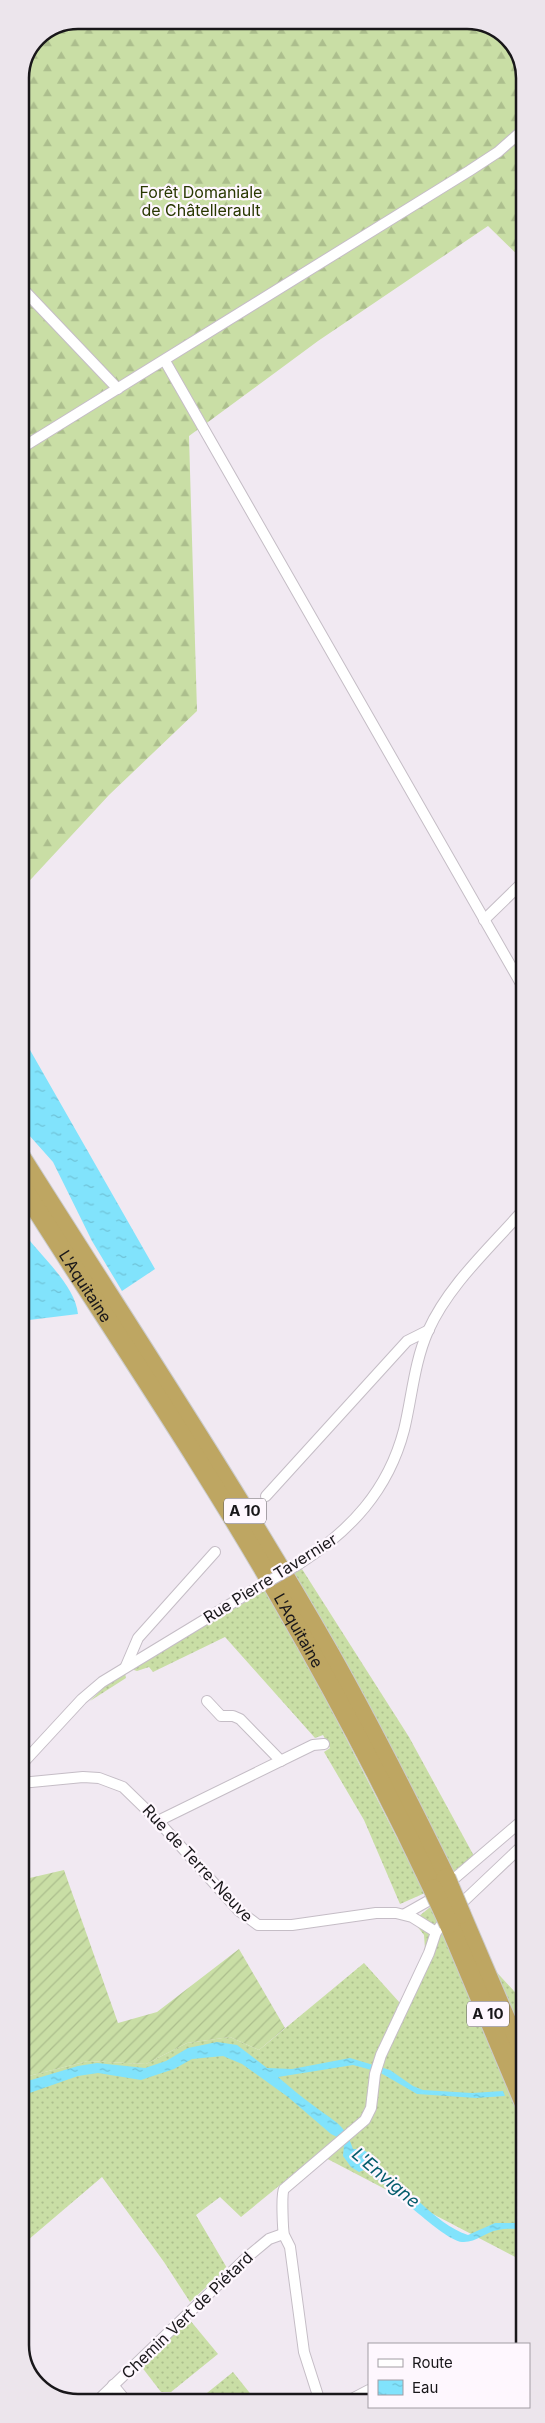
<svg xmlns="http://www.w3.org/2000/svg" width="545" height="2423" font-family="Inter,sans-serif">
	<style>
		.grass { fill: url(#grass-dots) }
		.forest { fill: url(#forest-firs) }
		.garden { fill: url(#garden-furrows) }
		.water { fill: url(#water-ripples) }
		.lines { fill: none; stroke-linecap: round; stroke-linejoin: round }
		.minor-casing { stroke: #c5bdc6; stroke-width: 12 }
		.motorway-casing { stroke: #cccccd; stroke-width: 21 }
		.minor { stroke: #fff; stroke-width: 10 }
		.motorway { stroke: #bea662; stroke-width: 19 }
		.minor-bridge-casing { stroke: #c5bdc6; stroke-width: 12; stroke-linecap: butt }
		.motorway-bridge-casing { stroke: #cccccd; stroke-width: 21; stroke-linecap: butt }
		.minor-bridge { stroke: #fff; stroke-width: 10 }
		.motorway-bridge { stroke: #bea662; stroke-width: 19 }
		.labels { text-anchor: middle; stroke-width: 4.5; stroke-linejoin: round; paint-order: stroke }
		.shield { fill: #fef7fe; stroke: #5e5a5e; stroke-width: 1 }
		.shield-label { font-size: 15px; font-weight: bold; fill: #19171a }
		.park-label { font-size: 16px; fill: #293801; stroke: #fef7fe }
		.street-label { font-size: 16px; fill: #19171a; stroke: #fef7fe }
		.water-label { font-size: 18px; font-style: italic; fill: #045d6d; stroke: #fef7fe }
		.rim { fill: none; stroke: #19171a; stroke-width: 2.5 }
	</style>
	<defs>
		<pattern id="grass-dots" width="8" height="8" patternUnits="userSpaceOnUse" patternTransform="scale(1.25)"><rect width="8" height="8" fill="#c9dea5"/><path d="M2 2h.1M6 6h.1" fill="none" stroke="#acbe8d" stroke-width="1.8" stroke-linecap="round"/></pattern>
		<pattern id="forest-firs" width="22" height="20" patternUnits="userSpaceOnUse" patternTransform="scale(1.25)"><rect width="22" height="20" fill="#c9dea5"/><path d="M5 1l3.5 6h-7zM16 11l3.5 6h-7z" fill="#acbe8d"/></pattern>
		<pattern id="garden-furrows" width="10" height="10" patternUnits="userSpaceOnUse" patternTransform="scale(1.25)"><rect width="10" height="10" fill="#c9dea5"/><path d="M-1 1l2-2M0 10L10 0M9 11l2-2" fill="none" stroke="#acbe8d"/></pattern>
		<pattern id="water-ripples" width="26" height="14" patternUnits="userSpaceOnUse" patternTransform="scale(1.25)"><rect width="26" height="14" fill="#81e3fc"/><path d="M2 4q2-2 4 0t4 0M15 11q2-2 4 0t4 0" fill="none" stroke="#6fc2d7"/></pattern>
	</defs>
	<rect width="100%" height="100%" fill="#f1e9f2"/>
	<g class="grass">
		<path d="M302,1569l107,168 65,119 -22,17 -159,-299z"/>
		<path d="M266,1590l55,99 104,204 -25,11 -36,-84 -40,-68 6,-4 -7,-13 -8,3 -90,-101 -72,35 -4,-5 -12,4 -3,-1v-3l6,-4z"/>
		<path d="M125,1673l1,5 -36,23 16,-16z"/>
		<path d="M434,1904l91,99v259l-207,-108 -77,63 -21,-20 -24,18 31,53 -37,34 -26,-40 -62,-85 -81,69v-168l67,-17 58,3 41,-21 43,-6 29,13 105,-87 36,40 25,-54 -1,-14 -11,-14z"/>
		<path d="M189,2319l29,35 -47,38h-10l-20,-26z"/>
		<path d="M233,2372l24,30h-38l-2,-3 -15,2v-4z"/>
	</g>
	<path class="forest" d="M78,20h397l31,14 18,33v194l-36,-35 -170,115 -129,95 8,275 -88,84 -89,96v-814l17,-40z"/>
	<path class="garden" d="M64,1870l54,153 39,-11 82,-63 46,79 -26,22 -29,-13 -43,6 -41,21 -58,-3 -67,17v-198z"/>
	<g class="water">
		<path d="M30,1050l125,219 -33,22 -30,-50 -39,-79 -33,-37v-69z"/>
		<path d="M21,1229c17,25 54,55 57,85l-57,7z"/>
		<path d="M217,2042l20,3 30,23 25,1 58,-11 40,12 23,16 10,4 49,3 31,-2 2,5 -29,2 -59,-4 -38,-22 -26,-7 -75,12c13,11 26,22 40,32 19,14 27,16 35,40h8l12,6 1,13c35,16 58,55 94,67l27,-12h30v6c-9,0 -19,-1 -27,1 -13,2 -22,13 -36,12 -20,-2 -74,-59 -98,-72l-5,2 -8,-5 -8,-11 1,-11 -5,-7 -8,-4 -43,-37 -46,-33 -19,-8 -31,3 -18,10 -33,11 -43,-7 -20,3 -57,20v-13l57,-17 19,-3 48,5 21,-7 22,-13z"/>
	</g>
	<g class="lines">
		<defs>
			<g id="minor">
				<path d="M20,286l98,103"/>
				<path d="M165,361l359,628"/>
				<path d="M20,449l449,-278 29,-19 26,-23"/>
				<path d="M484,920l40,-39"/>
				<path d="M266,1496l141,-155 22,-11"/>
				<path d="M299,1564c51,-33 89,-73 105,-134 8,-33 10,-67 24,-99 21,-47 63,-84 96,-122"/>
				<path d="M126,1666l12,-28 77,-86"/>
				<path d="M207,1701l14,15h12l7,3 41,42"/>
				<path d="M21,1765l61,-66 20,-17 150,-91"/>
				<path d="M21,1783l62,-6 16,1 24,9 35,34 81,90 19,14h34l84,-12h20l16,4 24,15"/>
				<path d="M158,1821l155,-76 11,-1"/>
				<path d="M405,1914l23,-13 97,-83"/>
				<path d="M113,2385l14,17"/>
				<path d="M320,2402l-16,-50 -14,-105c-2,-4 -4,-8 -6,-12 -1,-4 -3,-41 0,-46l81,-69 6,-12 4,-34 6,-19 48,-102 7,-21 12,-16 77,-73"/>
				<path d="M346,2402l23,-12"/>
				<path d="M95,2403l151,-145 23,-19 14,-5"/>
			</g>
			<g id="motorway">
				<path d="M21,1157c104,165 212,327 309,497 41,73 79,148 116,224"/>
				<path id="s1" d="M21,1185c88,140 182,277 264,421 53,92 103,187 148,283"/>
				<path d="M461,1914l64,150"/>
				<path d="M449,1924l76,181"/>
			</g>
		</defs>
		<use href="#minor" class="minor-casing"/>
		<use href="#motorway" class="motorway-casing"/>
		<use href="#minor" class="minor"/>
		<use href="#motorway" class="motorway"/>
		<defs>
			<path id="minor-bridge" d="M252,1591l47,-27"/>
			<g id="motorway-bridge">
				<path d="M446,1878l15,36"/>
				<path d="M433,1889l16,35"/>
			</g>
		</defs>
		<use href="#minor-bridge" class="minor-bridge-casing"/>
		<use href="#motorway-bridge" class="motorway-bridge-casing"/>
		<use href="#minor-bridge" class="minor-bridge"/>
		<use href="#motorway-bridge" class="motorway-bridge"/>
	</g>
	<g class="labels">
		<g class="shield">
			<rect x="224" y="1498.5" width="42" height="25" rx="4"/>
			<rect x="467" y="2001.5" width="42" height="25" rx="4"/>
		</g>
		<g class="shield-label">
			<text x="245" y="1516">A 10</text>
			<text x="488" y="2019">A 10</text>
		</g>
		<g class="park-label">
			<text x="201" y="198">Forêt Domaniale<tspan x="201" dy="18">de Châtellerault</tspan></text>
		</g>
		<g class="street-label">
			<text dy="6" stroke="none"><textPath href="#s1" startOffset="120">L'Aquitaine</textPath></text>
			<text transform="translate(270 1578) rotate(-32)" y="6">Rue Pierre Tavernier</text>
			<text dy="6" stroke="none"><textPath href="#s1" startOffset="525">L'Aquitaine</textPath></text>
			<text transform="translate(198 1863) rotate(47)" y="6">Rue de Terre-Neuve</text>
			<text transform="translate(187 2315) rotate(-44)" y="6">Chemin Vert de Piétard</text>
		</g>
		<g class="water-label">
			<text transform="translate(386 2178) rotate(40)" y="6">L'Envigne</text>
		</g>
	</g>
	<path d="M0 0H545V2423H0ZM78 29H467A49 49 0 0 1 516 78V2345A49 49 0 0 1 467 2394H78A49 49 0 0 1 29 2345V78A49 49 0 0 1 78 29Z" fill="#ece5ec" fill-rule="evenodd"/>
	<path class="rim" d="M78 29H467A49 49 0 0 1 516 78V2345A49 49 0 0 1 467 2394H78A49 49 0 0 1 29 2345V78A49 49 0 0 1 78 29Z"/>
	<rect x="368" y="2343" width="162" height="65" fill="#fef7fe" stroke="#a29da3"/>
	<rect x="378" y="2359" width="25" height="8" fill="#ffffff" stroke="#a29da3"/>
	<text x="412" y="2368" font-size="15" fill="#19171a">Route</text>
	<rect x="378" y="2380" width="25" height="15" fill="url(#water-ripples)" stroke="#a29da3"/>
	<text x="412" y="2393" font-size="15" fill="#19171a">Eau</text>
</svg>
